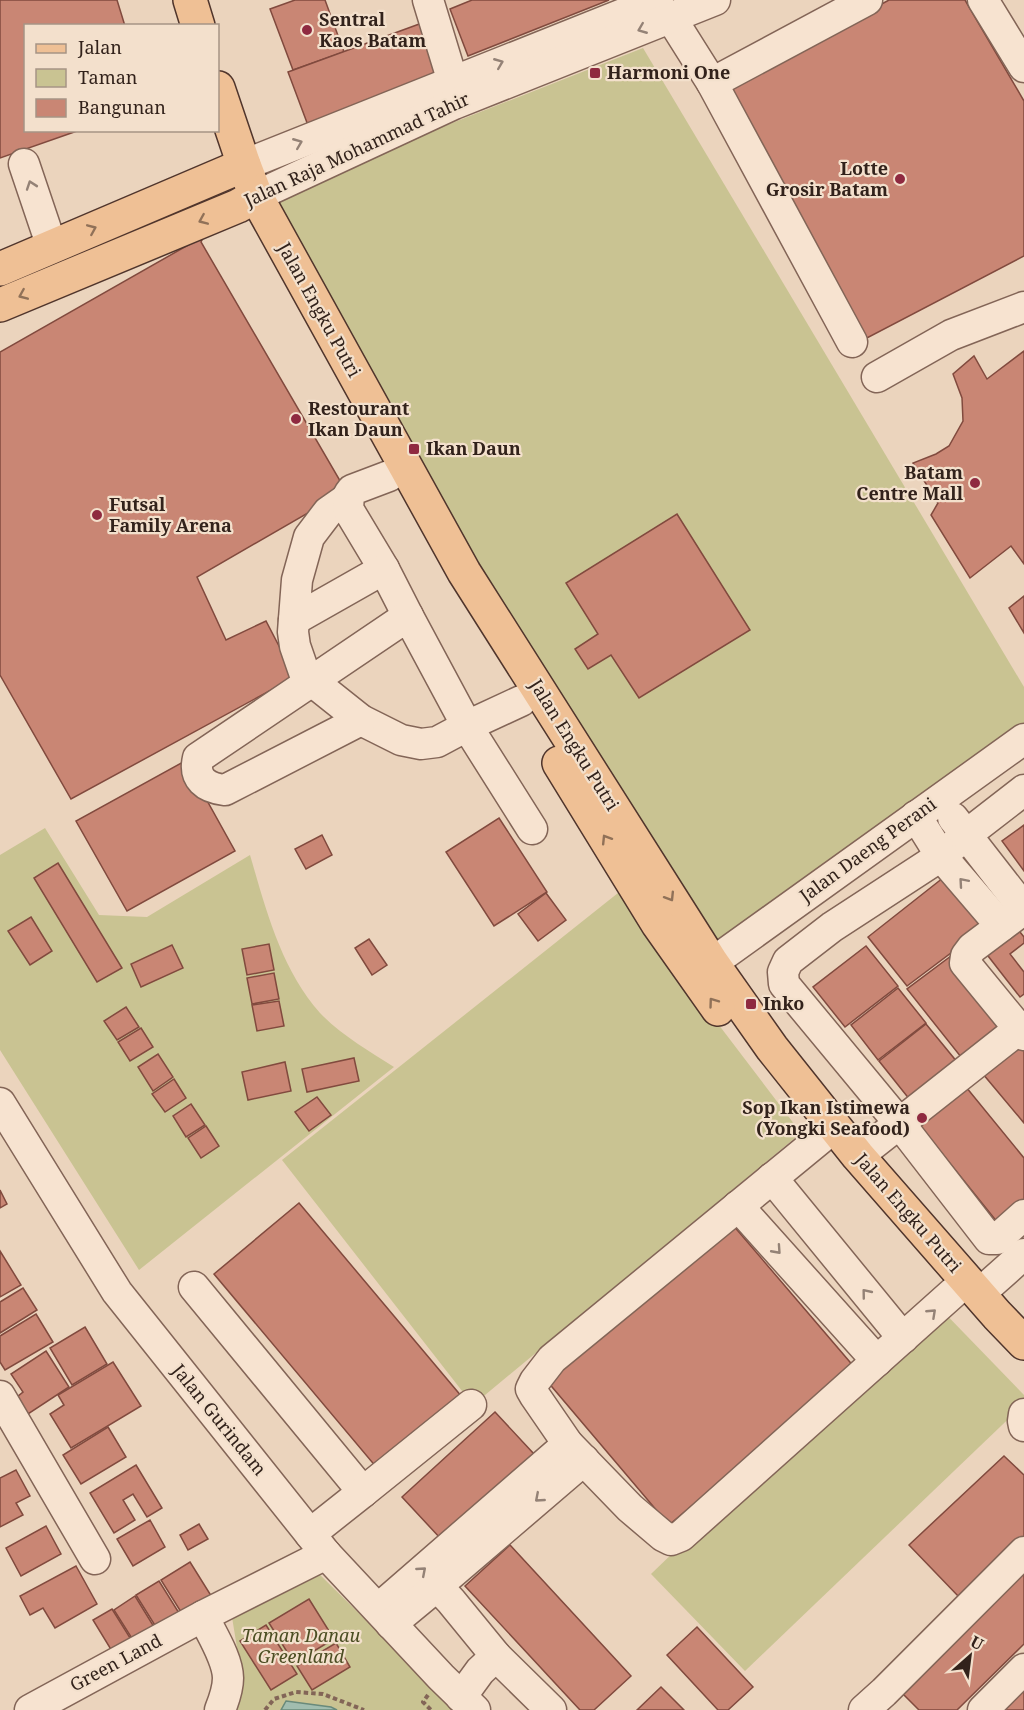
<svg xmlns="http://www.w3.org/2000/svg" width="1024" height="1710" font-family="'Noto Serif',serif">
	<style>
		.green { fill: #c9c392 }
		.water { fill: #a1bdaf; stroke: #698a7b; stroke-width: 1.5 }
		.building { fill: #c98674; stroke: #814a3e; stroke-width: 1.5 }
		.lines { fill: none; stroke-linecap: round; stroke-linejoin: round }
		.minor-casing { stroke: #836557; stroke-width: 33 }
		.major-casing { stroke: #50352c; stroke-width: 36 }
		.path { stroke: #836557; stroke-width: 4; stroke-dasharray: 4.5 3; stroke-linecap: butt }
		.minor { stroke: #f7e3d0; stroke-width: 30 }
		.major { stroke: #efc095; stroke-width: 33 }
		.oneway { stroke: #948276 }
		.oneway2 { stroke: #907158 }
		.poi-dot { fill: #8f2a40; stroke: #f3e0cc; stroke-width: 2 }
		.labels { text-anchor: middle; stroke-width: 4.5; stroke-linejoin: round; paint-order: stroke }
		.poi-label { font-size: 18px; font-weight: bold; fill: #32221b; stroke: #f3e0cc; text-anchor: start }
		.street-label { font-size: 18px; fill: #32221b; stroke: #f3e0cc }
		.park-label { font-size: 18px; font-style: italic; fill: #4c4e23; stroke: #f3e0cc }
	</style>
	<rect width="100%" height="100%" fill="#ebd4bd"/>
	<g class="green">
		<path d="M643,48l381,639v45l-310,218 -246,-384 -201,-370z"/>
		<path d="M45,828l54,87 48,2 103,-62c16,55 31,114 70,158 21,22 49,38 74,54l-255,203 -139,-220v-195z"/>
		<path d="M623,889l86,123 92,121 -328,272 -191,-245z"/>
		<path d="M934,1302l90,93v9l-279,267 -94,-97z"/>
		<path d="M312,1567l145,143h-222l5,-44 -9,-55z"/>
	</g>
	<path class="water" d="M286,1701l45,6 6,3h-56z"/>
	<g class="building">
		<path d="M0,0h117l8,26h-99v104h54l-80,28z"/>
		<path d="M295,0h30l19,52 -51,18 -23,-61z"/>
		<path d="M472,0h137l-141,56 -18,-47z"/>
		<path d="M889,0h76l59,101v155l-159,83 -139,-251z"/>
		<path d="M422,23l21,56 -134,49 -21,-56z"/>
		<path d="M204,236l-3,6 145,249 -149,86 29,63 40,-19 29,56 -224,122 -71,-124v-323z"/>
		<path d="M1024,351v213l-13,-18 -41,32 -39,-63 7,-12 -25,-40 23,-9 13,-8 14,-25 -1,-23 -9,-24 21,-18 13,23z"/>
		<path d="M677,514l73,116 -111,68 -28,-43 -23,14 -13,-20 23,-15 -32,-51z"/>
		<path d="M1024,596v37l-15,-25z"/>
		<path d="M185,761l50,90 -108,60 -51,-90z"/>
		<path d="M499,818l48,74 -53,34 -48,-74z"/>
		<path d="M1024,825v46l-22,-30z"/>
		<path d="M322,835l10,20 -26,14 -11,-20z"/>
		<path d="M58,863l64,105 -25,14 -63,-104z"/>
		<path d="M948,874l40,51 -81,61 -39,-49z"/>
		<path d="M546,893l20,27 -28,21 -20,-27z"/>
		<path d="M31,917l21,34 -22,14 -22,-34z"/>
		<path d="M1016,927l8,10v6l-14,11 14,18v22l-4,3 -35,-45z"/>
		<path d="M369,939l18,26 -15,10 -17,-27z"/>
		<path d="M269,944l5,26 -27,5 -5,-26z"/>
		<path d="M172,945l11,23 -42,19 -10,-23z"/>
		<path d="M866,946l32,40 -53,41 -32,-40z"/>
		<path d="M951,956l58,71 -44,35 -58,-73z"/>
		<path d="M274,973l5,26 -27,5 -5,-26z"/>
		<path d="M898,988l28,35 -48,37 -27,-35z"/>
		<path d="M279,1001l5,25 -27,5 -5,-26z"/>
		<path d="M126,1007l13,20 -22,13 -13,-19z"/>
		<path d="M926,1024l36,44 -48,37 -35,-44z"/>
		<path d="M141,1028l12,19 -23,14 -12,-19z"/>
		<path d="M1024,1041v82l-41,-49z"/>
		<path d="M158,1054l15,23 -20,14 -15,-24z"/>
		<path d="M354,1058l5,23 -52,11 -5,-23z"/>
		<path d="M285,1062l6,29 -43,9 -6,-28z"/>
		<path d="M174,1079l12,19 -21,14 -13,-18z"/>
		<path d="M966,1087l58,71v44l-26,21 -79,-98z"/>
		<path d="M317,1097l14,18 -22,16 -14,-19z"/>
		<path d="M191,1104l14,21 -19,12 -13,-21z"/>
		<path d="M206,1126l13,20 -18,12 -13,-20z"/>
		<path d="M0,1190l7,14 -7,4z"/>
		<path d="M299,1203l163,194 -85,71 -163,-194z"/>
		<path d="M732,1224l123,144 -186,157 -122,-144z"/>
		<path d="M0,1251l21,34 -21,12z"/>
		<path d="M23,1288l14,22 -37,23v-31z"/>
		<path d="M36,1314l17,28 -48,28 -5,-8v-26z"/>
		<path d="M85,1327l22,37 -35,21 -22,-37z"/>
		<path d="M46,1351l23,36 -41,27 -11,-17 6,-5 -12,-18z"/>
		<path d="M113,1362l28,44 -70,42 -21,-34 14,-9 -6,-10z"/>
		<path d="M495,1412l39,42 -93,85 -39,-42z"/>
		<path d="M108,1427l18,30 -45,27 -18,-29z"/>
		<path d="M1004,1456l20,19v61l-65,61 -50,-52z"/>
		<path d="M136,1465l26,43 -15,9 -14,-23 -10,6 12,20 -21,13 -24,-40z"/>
		<path d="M16,1470l14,26 -14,7 7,12 -23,12v-49z"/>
		<path d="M150,1520l15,27 -32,19 -16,-27z"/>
		<path d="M199,1524l9,15 -20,11 -8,-15z"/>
		<path d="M46,1526l15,28 -40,22 -15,-28z"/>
		<path d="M510,1545l121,131 -37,34h-14l-115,-124z"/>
		<path d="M190,1562l25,40 -29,18 -25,-40z"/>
		<path d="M76,1566l21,38 -42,24 -12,-20 -13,7 -10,-19z"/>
		<path d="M1016,1569l8,7v68l-67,66h-38l-23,-23z"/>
		<path d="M159,1581l25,40 -23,14 -25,-40z"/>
		<path d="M135,1596l24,39 -21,13 -24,-38z"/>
		<path d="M309,1599l25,40 -40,24 -25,-40z"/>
		<path d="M112,1609l25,40 -19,12 -25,-41z"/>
		<path d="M266,1625l31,49 -26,16 -31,-49z"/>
		<path d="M697,1627l56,60 -25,23h-10l-51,-55z"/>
		<path d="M336,1643l14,24 -38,23 -15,-24z"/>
		<path d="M1024,1683v27h-26z"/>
		<path d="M661,1687l23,23h-47z"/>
	</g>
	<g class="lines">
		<defs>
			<g id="minor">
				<path d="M428,0l25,82"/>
				<path d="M983,0l41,67"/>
				<path d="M671,18l41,65 140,259"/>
				<path d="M712,83l155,-83"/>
				<path d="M24,164l28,83"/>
				<path d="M244,165l414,-165"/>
				<path d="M256,196l198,-92 261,-104"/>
				<path d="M877,377l74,-42 73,-28"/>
				<path d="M348,498l-20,14 -19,25 -12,43 -4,52 2,14 9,26 8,9 49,39 40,20 20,4 16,-2 30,-16 54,-25"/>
				<path d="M384,569l-36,-60 1,-15 3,-4 37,-14"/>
				<path d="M294,620l90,-51 24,47"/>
				<path d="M361,720l-136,70c-19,-2 -32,-11 -27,-32l210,-142 59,110 65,103"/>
				<path d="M1024,790l-58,45 -25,21 -109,71 -44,34 -5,11 1,12 116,140 89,115h8l27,-24"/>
				<path d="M916,816l25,40 60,70"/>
				<path d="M953,818l71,91"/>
				<path d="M1024,909l-52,39 -6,8 -1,7 59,72"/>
				<path d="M712,963l312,-224"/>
				<path d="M0,1103l117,189 209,262 115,123 34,33"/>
				<path d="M820,1139l-268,220 -17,22 -4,8 4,7 33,48 62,64 33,28 8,4 10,-4 273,-244"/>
				<path d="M858,1156l161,-127"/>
				<path d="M772,1178l131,160"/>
				<path d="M738,1206l139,155"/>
				<path d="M194,1287l169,205 -53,42"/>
				<path d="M979,1294l45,-40"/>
				<path d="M0,1396l95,163"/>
				<path d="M1024,1414l-1,7 1,5"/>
				<path d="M363,1492l108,-87"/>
				<path d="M437,1586l14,15 45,55 55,54"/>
				<path d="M378,1609l190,-165"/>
				<path d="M203,1616c8,17 25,43 25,62 0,11 -4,22 -8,32"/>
				<path d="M391,1624l46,-38 147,-126"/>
				<path d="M461,1697l19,-26 16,-15"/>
				<path d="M30,1710l173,-94 123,-62"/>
				<path d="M864,1710l20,-18 140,-140"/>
				<path d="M983,1710l41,-41"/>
			</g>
			<g id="major">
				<path d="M190,0l8,26"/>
				<path d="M218,88l26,77 12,31 208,376 248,391 60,85 86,108 139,159 27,28"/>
				<path d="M0,269l244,-104"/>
				<path d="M0,305l238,-99 18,-10"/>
				<path d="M559,763l99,161 60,85"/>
			</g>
		</defs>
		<use href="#minor" class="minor-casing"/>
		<use href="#major" class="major-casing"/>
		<g class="path">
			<path d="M428,1695l-5,7 8,8"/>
			<path d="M265,1710l9,-11 22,-7 27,2 41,16"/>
		</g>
		<use href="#minor" class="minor"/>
		<use href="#major" class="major"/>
	</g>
	<defs><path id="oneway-chevron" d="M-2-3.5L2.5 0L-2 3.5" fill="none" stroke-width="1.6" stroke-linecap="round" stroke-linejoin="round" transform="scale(1.5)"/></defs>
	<g class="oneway">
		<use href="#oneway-chevron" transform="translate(642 29) rotate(158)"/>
		<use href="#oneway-chevron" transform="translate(499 63) rotate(-22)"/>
		<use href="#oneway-chevron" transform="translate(298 143) rotate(-22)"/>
		<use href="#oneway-chevron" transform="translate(31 185) rotate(-109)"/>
		<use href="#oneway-chevron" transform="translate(963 882) rotate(-131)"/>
		<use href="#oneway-chevron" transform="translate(777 1250) rotate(48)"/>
		<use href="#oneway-chevron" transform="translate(866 1293) rotate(-129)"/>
		<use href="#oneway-chevron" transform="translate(932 1313) rotate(-43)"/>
		<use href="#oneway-chevron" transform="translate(539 1498) rotate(139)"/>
		<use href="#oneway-chevron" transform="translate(422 1571) rotate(-41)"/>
	</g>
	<g class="oneway2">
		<use href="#oneway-chevron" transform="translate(203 220) rotate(157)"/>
		<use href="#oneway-chevron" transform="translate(92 229) rotate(-23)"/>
		<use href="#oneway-chevron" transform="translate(23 295) rotate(157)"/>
		<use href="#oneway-chevron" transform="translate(606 839) rotate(-122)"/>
		<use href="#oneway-chevron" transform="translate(670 897) rotate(58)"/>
		<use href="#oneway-chevron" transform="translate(713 1002) rotate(-126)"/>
	</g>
	<g class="poi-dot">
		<circle cx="307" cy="30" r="6"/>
		<rect x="589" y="67" width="12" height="12" rx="3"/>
		<circle cx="900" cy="179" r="6"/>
		<circle cx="296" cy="419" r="6"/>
		<rect x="408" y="443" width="12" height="12" rx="3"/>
		<circle cx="975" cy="483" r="6"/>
		<circle cx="97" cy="515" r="6"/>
		<rect x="745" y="998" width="12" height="12" rx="3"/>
		<circle cx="922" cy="1118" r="6"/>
	</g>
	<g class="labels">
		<g class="poi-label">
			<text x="319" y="26">Sentral<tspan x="319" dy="21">Kaos Batam</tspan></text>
			<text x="607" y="79">Harmoni One</text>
			<text x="888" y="175" text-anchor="end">Lotte<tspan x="888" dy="21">Grosir Batam</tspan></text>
			<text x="308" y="415">Restourant<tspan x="308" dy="21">Ikan Daun</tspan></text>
			<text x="426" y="455">Ikan Daun</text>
			<text x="963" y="479" text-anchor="end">Batam<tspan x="963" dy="21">Centre Mall</tspan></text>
			<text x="109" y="511">Futsal<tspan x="109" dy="21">Family Arena</tspan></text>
			<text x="763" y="1010">Inko</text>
			<text x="910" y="1114" text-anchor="end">Sop Ikan Istimewa<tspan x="910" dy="21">(Yongki Seafood)</tspan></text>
		</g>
		<g class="street-label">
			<text transform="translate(357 150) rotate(-25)" y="6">Jalan Raja Mohammad Tahir</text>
			<text transform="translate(319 310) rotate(61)" y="6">Jalan Engku Putri</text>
			<text transform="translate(574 745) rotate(58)" y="6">Jalan Engku Putri</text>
			<text transform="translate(868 850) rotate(-36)" y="6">Jalan Daeng Perani</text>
			<text transform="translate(908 1213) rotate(49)" y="6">Jalan Engku Putri</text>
			<text transform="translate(219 1420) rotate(51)" y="6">Jalan Gurindam</text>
			<text transform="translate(116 1663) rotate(-28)" y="6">Green Land</text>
		</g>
		<g class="park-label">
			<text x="301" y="1642">Taman Danau<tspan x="301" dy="21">Greenland</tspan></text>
		</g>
	</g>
	<rect x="24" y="24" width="195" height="108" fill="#f3e0cc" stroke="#a69485" stroke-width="1.5"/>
	<rect x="36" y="44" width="30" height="9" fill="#efc095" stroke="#a69485" stroke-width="1.5"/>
	<text x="78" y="54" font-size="18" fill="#32221b">Jalan</text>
	<rect x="36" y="69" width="30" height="18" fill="#c9c392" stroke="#a69485" stroke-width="1.5"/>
	<text x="78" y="84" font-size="18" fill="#32221b">Taman</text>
	<rect x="36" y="99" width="30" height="18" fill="#c98674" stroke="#a69485" stroke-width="1.5"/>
	<text x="78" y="114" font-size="18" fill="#32221b">Bangunan</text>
	<g transform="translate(970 1656) rotate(28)" stroke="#f3e0cc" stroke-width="4.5" paint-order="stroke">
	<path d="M0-4.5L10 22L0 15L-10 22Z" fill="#32221b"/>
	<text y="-9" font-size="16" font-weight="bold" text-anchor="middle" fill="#32221b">U</text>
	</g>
</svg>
